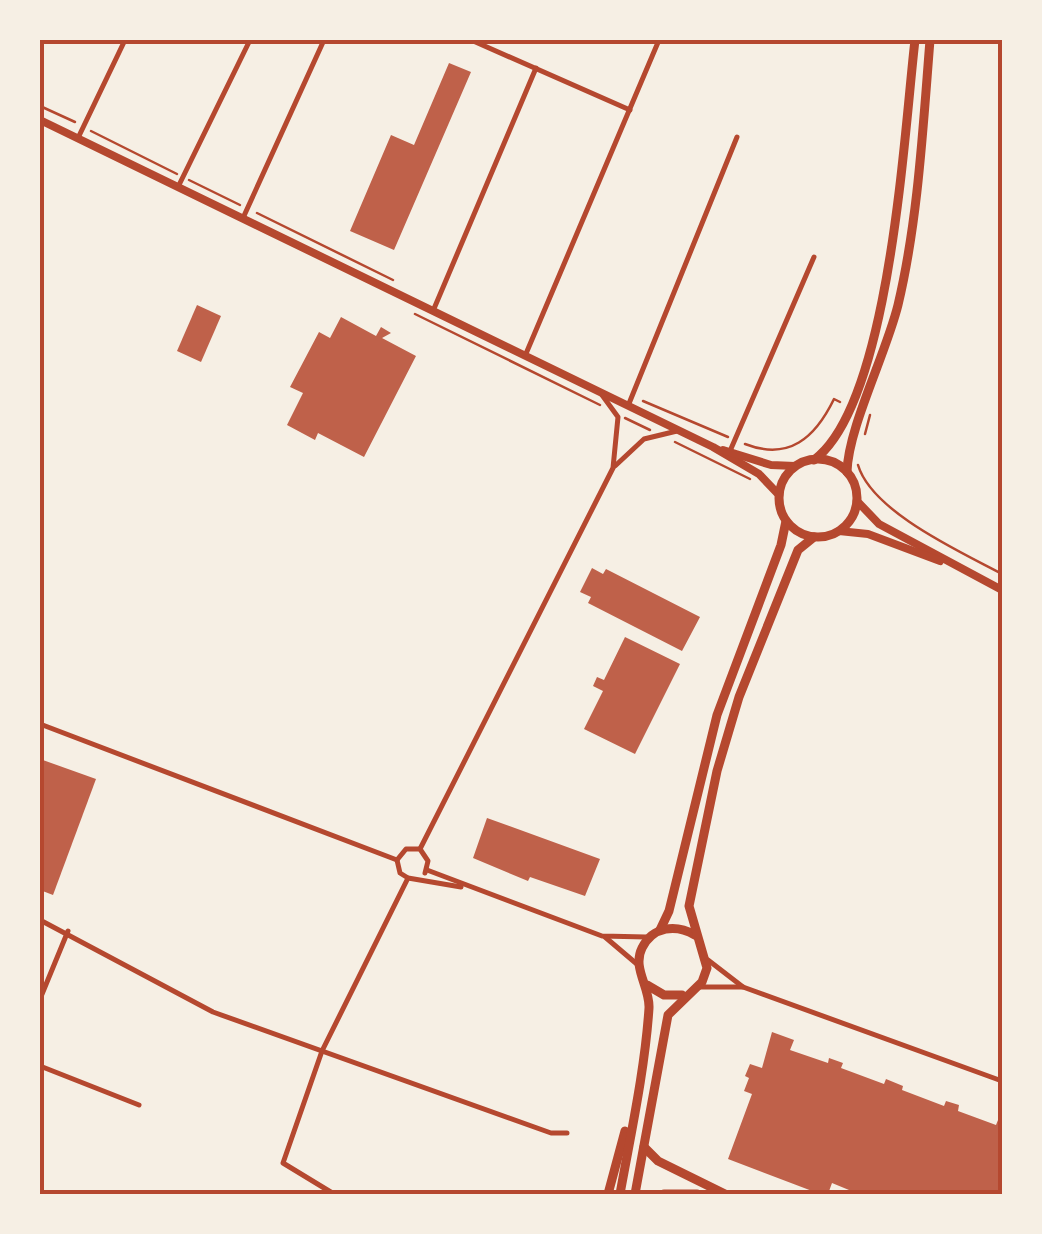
<svg xmlns="http://www.w3.org/2000/svg" width="1042" height="1234" font-family="'Asap Condensed',sans-serif">
	<style>
		.building { fill: #bf614a }
		.lines { fill: none; stroke-linecap: round; stroke-linejoin: round }
		.path { stroke: #b5482f; stroke-width: 2.5 }
		.minor { stroke: #b5482f; stroke-width: 5 }
		.secondary { stroke: #b5482f; stroke-width: 8 }
		.primary { stroke: #b5482f; stroke-width: 9 }
		.neatline { fill: none; stroke: #b5482f; stroke-width: 4 }
	</style>
	<rect width="100%" height="100%" fill="#f6efe4"/>
	<g class="building">
		<path d="M449,63l22,9 -77,178 -44,-19 41,-96 23,10z"/>
		<path d="M197,305l24,11 -20,46 -24,-11z"/>
		<path d="M341,317l35,19 5,-9 10,6 -9,5 34,18 -52,101 -46,-24 -3,7 -28,-15 16,-32 -13,-6 29,-55 11,6z"/>
		<path d="M592,568l11,6 3,-5 94,48 -18,34 -94,-48 3,-6 -11,-5z"/>
		<path d="M625,637l55,27 -45,90 -51,-25 19,-38 -10,-5 4,-9 7,3z"/>
		<path d="M40,759l56,20 -43,116 -13,-5z"/>
		<path d="M487,818l113,41 -15,37 -55,-19 -2,4 -55,-23z"/>
		<path d="M772,1032l22,8 -4,10 38,13 1,-5 14,5 -2,5 43,16 2,-5 17,7 -1,4 42,16 2,-5 13,4 -1,6 38,14 6,-15v84h-162l9,-4 -17,-7 -4,11h-8l-92,-35 24,-65 -8,-3 5,-13 -4,-2 5,-12 12,4z"/>
	</g>
	<g class="lines">
		<g class="path">
			<path d="M40,106l35,16"/>
			<path d="M91,131l86,43"/>
			<path d="M189,180l51,25"/>
			<path d="M257,213l136,67"/>
			<path d="M415,314l185,91"/>
			<path d="M643,401l85,36"/>
			<path d="M625,418l25,12"/>
			<path d="M865,434l5,-19"/>
			<path d="M675,442l75,37"/>
			<path d="M745,444c44,17 70,-6 89,-45l6,3"/>
			<path d="M858,465c14,47 103,87 144,109"/>
		</g>
		<g class="minor">
			<path d="M471,40l159,70"/>
			<path d="M78,138l47,-98"/>
			<path d="M179,185l71,-145"/>
			<path d="M243,218l81,-178"/>
			<path d="M433,311l103,-243"/>
			<path d="M525,356l134,-316"/>
			<path d="M628,406l109,-269"/>
			<path d="M730,451l84,-194"/>
			<path d="M615,466l29,-27 33,-8"/>
			<path d="M40,724l357,136"/>
			<path d="M420,849l193,-381 5,-51 -16,-22"/>
			<path d="M397,860l3,13 8,5 53,9"/>
			<path d="M397,860l9,-11h14l8,12 -3,12"/>
			<path d="M427,870l175,66 44,1"/>
			<path d="M40,920l173,92 338,121h16"/>
			<path d="M605,937l33,28"/>
			<path d="M708,960l35,27 259,94"/>
			<path d="M700,987h43"/>
			<path d="M40,999l28,-68"/>
			<path d="M40,1066l99,39"/>
			<path d="M334,1194l-51,-31 39,-112 86,-173"/>
		</g>
		<g class="secondary">
			<path d="M40,120l673,327 46,27 20,21"/>
			<path d="M723,450l48,15 24,1"/>
			<path d="M857,501l22,23 123,66"/>
			<path d="M839,531l29,3 72,27"/>
		</g>
		<g class="primary">
			<circle cx="818" cy="498" r="39"/>
			<path d="M814,460c76,-56 90,-327 101,-420"/>
			<path d="M847,472c1,-44 39,-118 51,-167 20,-84 25,-178 32,-265"/>
			<path d="M660,930l9,-19 48,-196 64,-170 5,-24"/>
			<path d="M647,985l17,10h18"/>
			<path d="M644,1147l14,14 67,33"/>
			<path d="M608,1194l17,-63"/>
			<path d="M620,1194c11,-61 25,-125 29,-186 1,-21 -17,-40 -7,-60 11,-22 34,-24 53,-13"/>
			<path d="M635,1194l33,-179 34,-33 5,-14 -18,-62 28,-135 22,-74 59,-147 16,-13"/>
			<path d="M664,1194h33"/>
		</g>
	</g>
	<rect width="1042" height="1234" fill="none" stroke="#f6efe4" stroke-width="85"/>
	<rect x="42" y="42" width="958" height="1150" class="neatline"/>
</svg>
